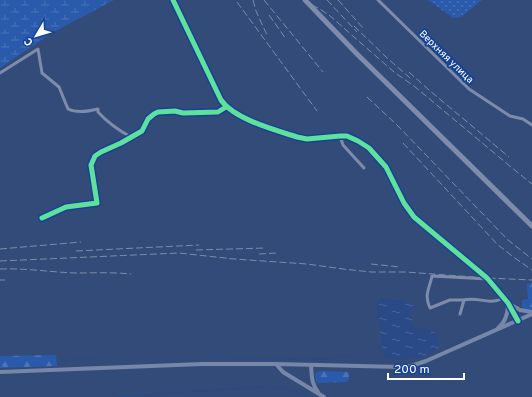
<svg xmlns="http://www.w3.org/2000/svg" width="532" height="397" font-family="Overpass,sans-serif">
	<style>
		.forest { fill: url(#forest-firs) }
		.wetland { fill: url(#wetland-marsh) }
		.garden { fill: url(#garden-dots) }
		.water { fill: url(#water-ripples) }
		.lines { fill: none; stroke-linecap: round; stroke-linejoin: round }
		.stream { stroke: #2a4a87; stroke-width: 1 }
		.street { stroke: #7d8cab; stroke-width: 3 }
		.secondary { stroke: #7787a8; stroke-width: 4 }
		.highway { stroke: #7d8cab; stroke-width: 5 }
		.rail { stroke: #7d8cab; stroke-width: 1; stroke-dasharray: 7 3; stroke-linecap: butt }
		.cycleway-casing { stroke: #164396; stroke-width: 8 }
		.cycleway { stroke: #60e19b; stroke-width: 5 }
		.labels { text-anchor: middle; stroke-width: 4; stroke-linejoin: round; paint-order: stroke }
		.street-label { font-size: 10px; fill: #fff; stroke: #164396 }
	</style>
	<defs>
		<pattern id="forest-firs" width="22" height="20" patternUnits="userSpaceOnUse"><rect width="22" height="20" fill="#2a5aac"/><path d="M5 1l3.5 6h-7zM16 11l3.5 6h-7z" fill="#4a73b8"/></pattern>
		<pattern id="wetland-marsh" width="20" height="14" patternUnits="userSpaceOnUse"><rect width="20" height="14" fill="#2a5aac"/><path d="M1 5h8M5 5V1M11 12h8M15 12V8" fill="none" stroke="#4a73b8"/></pattern>
		<pattern id="garden-dots" width="8" height="8" patternUnits="userSpaceOnUse"><rect width="8" height="8" fill="#2a5aac"/><path d="M2 2h.1M6 6h.1" fill="none" stroke="#4a73b8" stroke-width="1.8" stroke-linecap="round"/></pattern>
		<pattern id="water-ripples" width="26" height="14" patternUnits="userSpaceOnUse"><rect width="26" height="14" fill="#2a4a87"/><path d="M2 4q2-2 4 0t4 0M15 11q2-2 4 0t4 0" fill="none" stroke="#4a6599"/></pattern>
	</defs>
	<rect width="100%" height="100%" fill="#334b79"/>
	<g class="forest">
		<path d="M532,283v27h-4l-6,-2v-8l6,-1 -1,-15z"/>
		<path d="M56,355l1,11 -57,2v-12z"/>
		<path d="M320,371l29,1v7l-2,3 -29,1 -2,-2 -1,-8z"/>
	</g>
	<path class="wetland" d="M0,0h114l-62,33 -52,35z"/>
	<path class="garden" d="M428,0h54l-21,17 -8,1z"/>
	<path class="water" d="M382,298l21,2 4,4 7,-1 1,3 -5,6 5,16 3,1 8,-1 9,5 6,13c-12,12 -42,17 -57,12l-8,-53 3,-5z"/>
	<g class="lines">
		<g class="stream">
			<path d="M104,358h91"/>
			<path d="M211,358l117,1 21,-4h10l7,-3 5,-6"/>
			<path d="M60,361l37,-3"/>
			<path d="M118,397l143,-10c17,0 32,1 47,10"/>
		</g>
		<g class="street">
			<path d="M378,0l91,89 41,27 13,3 9,6"/>
			<path d="M0,73l38,-24 4,24 17,14 9,22c8,4 22,2 30,0v3c10,11 20,18 33,25"/>
			<path d="M340,136l3,9 21,23"/>
			<path d="M42,218l24,-11 31,-4 -6,-38 4,-9 6,-4 20,-9 21,-12 6,-12 6,-5 4,-2 17,-1 8,2 35,-1 8,-5"/>
			<path d="M464,300h-14l-20,8c-6,-14 -1,-18 2,-32l56,3"/>
			<path d="M460,314l4,-14c15,-4 23,6 40,-2"/>
		</g>
		<g class="secondary">
			<path d="M173,0l48,100c13,19 54,30 76,37l10,2 33,-3h7l11,5 11,7 17,19 18,36 10,14 73,61 21,25 10,18"/>
			<path d="M508,303l12,7 12,2"/>
			<path d="M498,328c8,-6 10,-16 10,-25"/>
			<path d="M276,364l7,8 41,25"/>
			<path d="M311,365c1,11 0,18 7,27"/>
			<path d="M0,372l202,-8h74l125,3 10,-1 15,-5 106,-47"/>
		</g>
		<path class="highway" d="M305,0l52,54 175,172"/>
		<g class="rail">
			<path d="M253,0l3,11 11,24"/>
			<path d="M264,0l59,72"/>
			<path d="M303,0l15,8 11,7 65,57 20,14 97,81 21,17"/>
			<path d="M327,0l30,32"/>
			<path d="M338,0l26,29"/>
			<path d="M237,2l80,109"/>
			<path d="M269,15l17,24"/>
			<path d="M354,26l32,31 24,21"/>
			<path d="M409,72l20,18 80,67"/>
			<path d="M367,97l30,28 111,115 24,19"/>
			<path d="M403,143l94,101 15,12 20,14"/>
			<path d="M0,249l81,-7"/>
			<path d="M196,250l70,-2"/>
			<path d="M76,251l123,-6"/>
			<path d="M259,254l17,-1"/>
			<path d="M0,261l179,-8 55,6 73,5 36,5 28,3h35l81,6 45,2"/>
			<path d="M371,264l29,3"/>
			<path d="M0,269c25,-1 50,3 75,4 18,0 37,-1 56,1"/>
			<path d="M0,280h5"/>
		</g>
		<defs>
			<g id="cycleway">
				<path d="M173,0l48,100c13,19 54,30 76,37l10,2 33,-3h7l11,5 11,7 17,19 18,36 10,14 73,61 21,25 10,18"/>
				<path d="M42,218l24,-11 31,-4 -6,-38 4,-9 6,-4 20,-9 21,-12 6,-12 6,-5 4,-2 17,-1 8,2 35,-1 8,-5"/>
			</g>
		</defs>
		<use href="#cycleway" class="cycleway-casing"/>
		<use href="#cycleway" class="cycleway"/>
	</g>
	<g class="labels">
		<g class="street-label">
			<text transform="translate(447 56) rotate(44)" y="4">Верхняя улица</text>
		</g>
	</g>
	<g transform="translate(36 36) rotate(232)" stroke="#164396" stroke-width="3" paint-order="stroke">
	<path d="M0-3L7 15L0 10L-7 15Z" fill="#ffffff"/>
	<text y="-6" font-size="11" font-weight="bold" text-anchor="middle" fill="#ffffff">С</text>
	</g>
	<path d="M388 373v6h76v-6" fill="none" stroke="#ffffff" stroke-width="2"/>
	<text x="394" y="373" font-size="12" fill="#ffffff" stroke="#164396" stroke-width="3" paint-order="stroke">200 m</text>
</svg>
